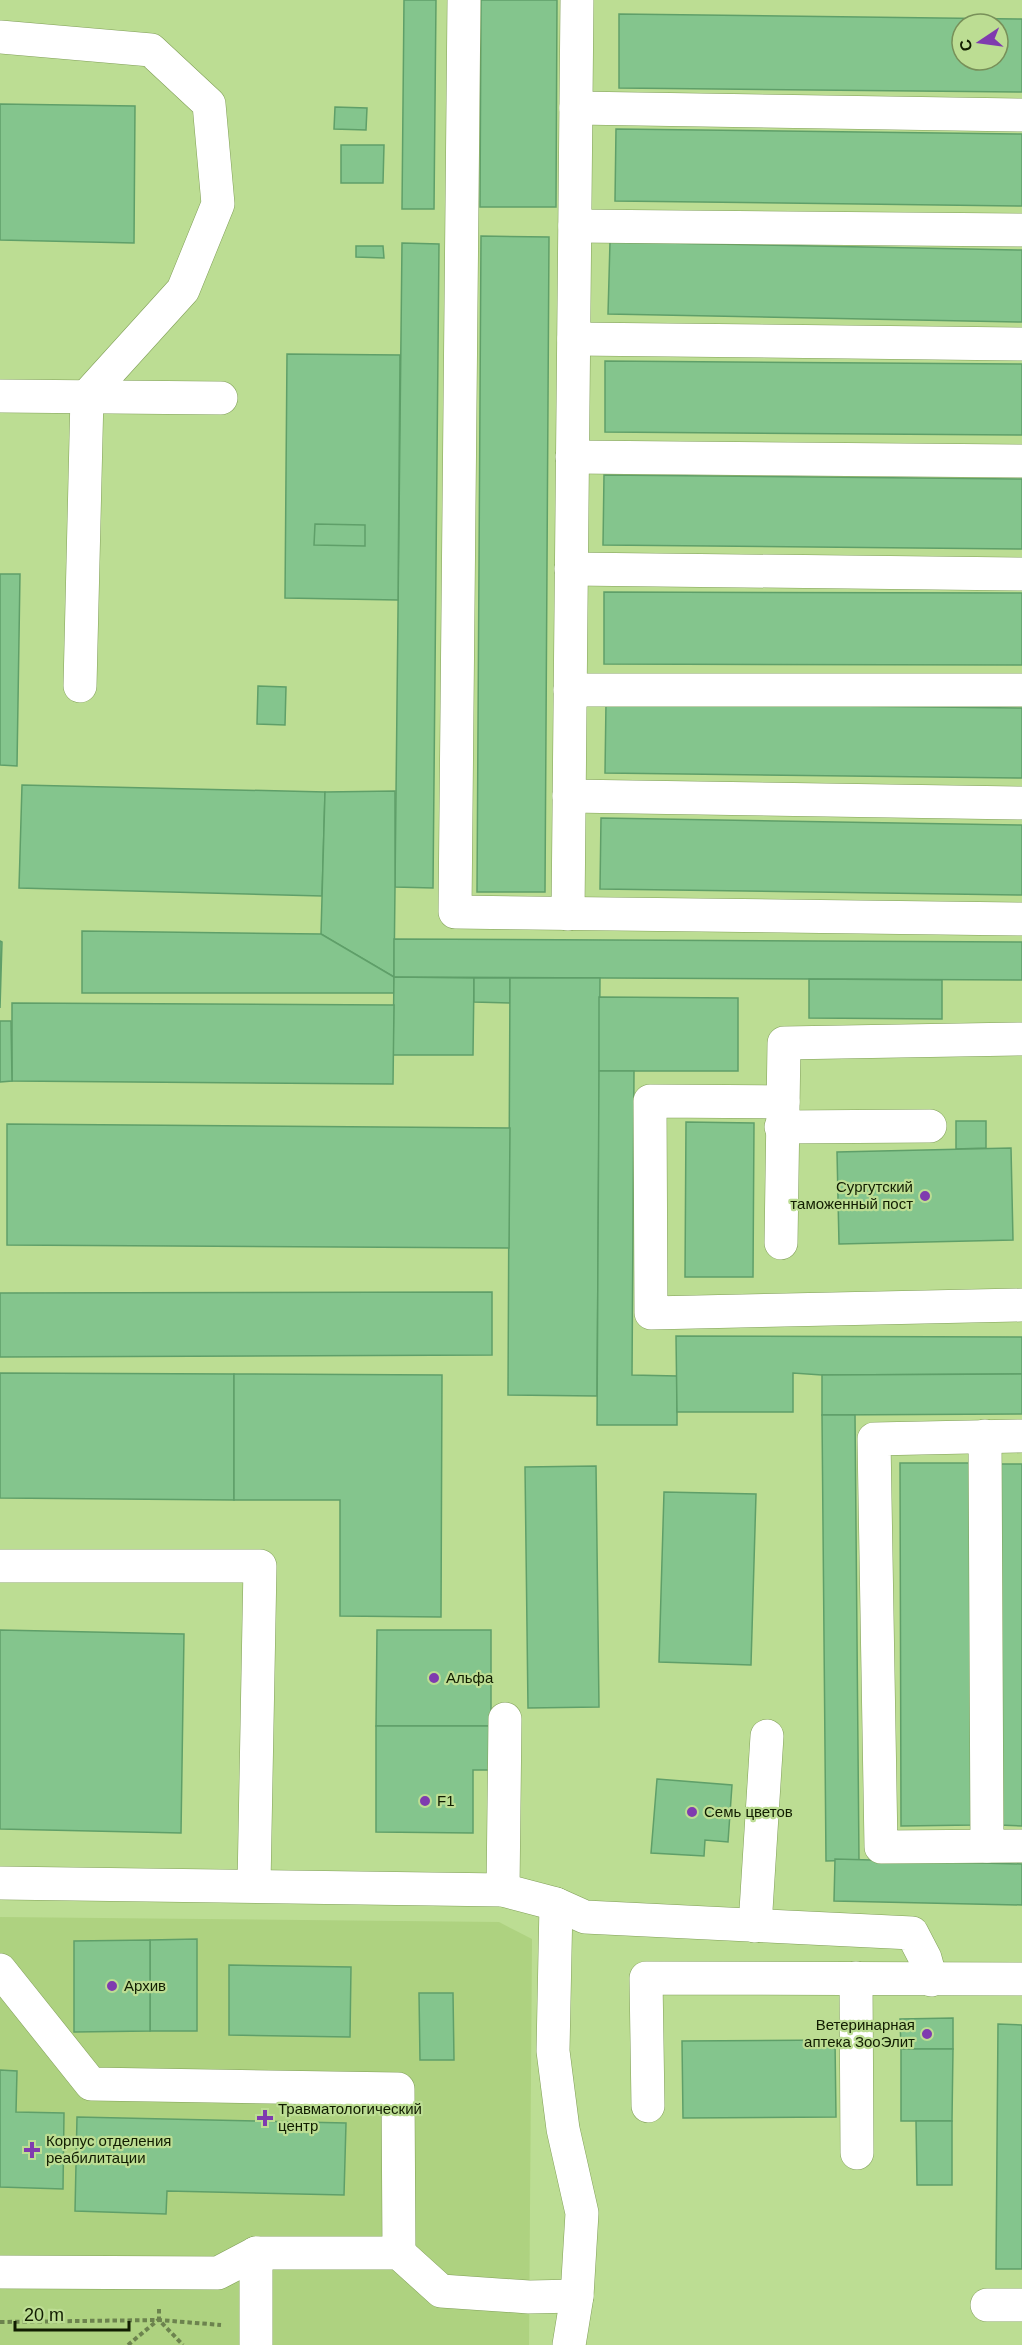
<svg xmlns="http://www.w3.org/2000/svg" width="1022" height="2345" font-family="Helvetica,sans-serif">
	<style>
		.built { fill: #aed280 }
		.building { fill: #84c58d; stroke: #5f9f69; stroke-width: 1.5; fill-rule: evenodd }
		.lines { fill: none; stroke-linecap: round; stroke-linejoin: round }
		.minor-casing { stroke: #809f58; stroke-width: 34 }
		.path { stroke: #6c834e; stroke-width: 4; stroke-dasharray: 4.5 3; stroke-linecap: butt }
		.minor { stroke: #fff; stroke-width: 33 }
		.poi-dot { fill: #7f3baf; stroke: #bcdd93; stroke-width: 2 }
		.labels { text-anchor: middle; stroke-width: 4.5; stroke-linejoin: round; paint-order: stroke }
		.poi-label { font-size: 15px; fill: #111d01; stroke: #bcdd93; text-anchor: start }
	</style>
	<rect width="100%" height="100%" fill="#bcdd93"/>
	<path class="built" d="M0,1917l499,5 33,17 -3,406h-529z"/>
	<g class="building">
		<path d="M404,0h32l-2,209h-32z"/>
		<path d="M481,0h76l-1,207h-76z"/>
		<path d="M619,14l403,5v73l-403,-4zM962,24h36v36h-36z"/>
		<path d="M0,104l135,2 -1,137 -134,-3z"/>
		<path d="M335,107l32,1 -1,22 -32,-1z"/>
		<path d="M616,129l406,5v72l-407,-5z"/>
		<path d="M341,145h43l-1,38h-42z"/>
		<path d="M481,236l68,1 -4,655h-68z"/>
		<path d="M610,242l412,8v72l-414,-8z"/>
		<path d="M402,243l37,1 -6,644 -38,-1z"/>
		<path d="M356,246h27l1,12 -28,-1z"/>
		<path d="M287,354l113,1 -2,245 -113,-2z"/>
		<path d="M605,361l417,3v71l-417,-3z"/>
		<path d="M604,475l418,4v70l-419,-4z"/>
		<path d="M315,524l50,1v21l-51,-1z"/>
		<path d="M0,574h20l-3,192 -17,-1z"/>
		<path d="M604,592l418,1v72l-418,-1z"/>
		<path d="M258,686l28,1 -1,38 -28,-1z"/>
		<path d="M606,703l416,5v70l-417,-5z"/>
		<path d="M22,785l303,7 -3,104 -303,-8z"/>
		<path d="M395,791v96l-1,90 -73,-43 4,-142z"/>
		<path d="M601,818l421,7v70l-422,-6z"/>
		<path d="M82,931l239,3 73,43v16h-312z"/>
		<path d="M394,939l628,3v38l-628,-3z"/>
		<path d="M0,941l2,1 -2,66z"/>
		<path d="M394,977l80,1 -1,77h-80z"/>
		<path d="M474,978h36v25l-36,-1z"/>
		<path d="M510,978h90l-3,418 -89,-1z"/>
		<path d="M809,979l133,1v39l-133,-1z"/>
		<path d="M599,997l139,1v73h-139z"/>
		<path d="M12,1003l382,2 -1,79 -381,-3z"/>
		<path d="M0,1021h11l1,60 -12,1z"/>
		<path d="M599,1071h35l-2,304 45,1v49h-80z"/>
		<path d="M956,1121h30v27l-30,1z"/>
		<path d="M686,1122l68,1 -1,154h-68z"/>
		<path d="M7,1124l503,4 -1,120 -502,-3z"/>
		<path d="M1011,1148l2,92 -174,4 -2,-92z"/>
		<path d="M492,1292v63l-492,2v-64z"/>
		<path d="M676,1336l346,1v37l-200,1 -29,-2v39h-116z"/>
		<path d="M0,1373l234,1v126l-234,-2z"/>
		<path d="M234,1374l208,1 -1,242 -101,-1v-116h-106z"/>
		<path d="M1022,1374v40l-200,1v-40z"/>
		<path d="M822,1415h33l4,445 -33,1z"/>
		<path d="M900,1463h72l2,362 -73,1z"/>
		<path d="M1001,1464h21v362l-23,-1z"/>
		<path d="M596,1466l3,241 -71,1 -3,-241z"/>
		<path d="M664,1492l92,2 -5,171 -92,-3z"/>
		<path d="M0,1630l184,4 -3,199 -181,-4z"/>
		<path d="M377,1630h114v96h-115z"/>
		<path d="M376,1726h115v44h-18v63l-97,-1z"/>
		<path d="M657,1779l75,6 -4,57 -23,-2 -1,16 -53,-3z"/>
		<path d="M835,1859l187,5v41l-188,-4z"/>
		<path d="M197,1939v92h-47v-91z"/>
		<path d="M150,1940v91l-76,1v-91z"/>
		<path d="M229,1965l122,2 -1,70 -121,-2z"/>
		<path d="M419,1993h34l1,67h-34z"/>
		<path d="M953,2018v31h-52l-1,-30z"/>
		<path d="M998,2024l24,1v244h-26z"/>
		<path d="M835,2040l1,77 -153,1 -1,-77z"/>
		<path d="M901,2049h52l-1,72h-51z"/>
		<path d="M0,2070l17,1 -1,41 48,1 -1,76 -63,-2z"/>
		<path d="M77,2117l269,6 -2,72 -177,-4 -1,23 -91,-3z"/>
		<path d="M916,2121h36v64h-35z"/>
	</g>
	<g class="lines">
		<defs>
			<g id="minor">
				<path d="M464,0l-9,912 567,7"/>
				<path d="M0,37l151,13 58,54 9,100 -35,86 -96,106 -7,290"/>
				<path d="M576,108l446,7"/>
				<path d="M575,226l447,4"/>
				<path d="M574,339l448,5"/>
				<path d="M0,396l221,2"/>
				<path d="M572,457l450,4"/>
				<path d="M571,569l451,5"/>
				<path d="M570,690h452"/>
				<path d="M569,796l453,7"/>
				<path d="M568,914l9,-914"/>
				<path d="M783,1102l-133,-1 1,212 371,-8"/>
				<path d="M781,1127l149,-1"/>
				<path d="M781,1243l3,-200 238,-4"/>
				<path d="M985,1436l2,410"/>
				<path d="M1022,1436l-148,3 7,408 141,-1"/>
				<path d="M0,1566h260l-6,319"/>
				<path d="M0,1883l503,7 53,14 29,13 327,16 13,25 6,22"/>
				<path d="M503,1890l2,-171"/>
				<path d="M556,1904l-3,147 10,78 19,84 -5,83 -8,49"/>
				<path d="M755,1926l12,-190"/>
				<path d="M0,1970l91,114 307,5 1,164"/>
				<path d="M856,1978l1,175"/>
				<path d="M648,2106l-2,-128 376,1"/>
				<path d="M0,2272l218,1 38,-20h143l42,38 88,6 48,-1"/>
				<path d="M987,2305h35"/>
				<path d="M256,2345v-92"/>
			</g>
		</defs>
		<use href="#minor" class="minor-casing"/>
		<g class="path">
			<path d="M159,2309v11l24,25"/>
			<path d="M0,2322l159,-2 62,5"/>
			<path d="M128,2345l30,-25"/>
		</g>
		<use href="#minor" class="minor"/>
	</g>
	<g class="poi-dot">
		<circle cx="925" cy="1196" r="6"/>
		<circle cx="434" cy="1678" r="6"/>
		<circle cx="425" cy="1801" r="6"/>
		<circle cx="692" cy="1812" r="6"/>
		<circle cx="112" cy="1986" r="6"/>
		<circle cx="927" cy="2034" r="6"/>
		<path d="M262 2109h6v6h6v6h-6v6h-6v-6h-6v-6h6z"/>
		<path d="M29 2141h6v6h6v6h-6v6h-6v-6h-6v-6h6z"/>
	</g>
	<g class="labels">
		<g class="poi-label">
			<text x="913" y="1192" text-anchor="end">Сургутский<tspan x="913" dy="17">таможенный пост</tspan></text>
			<text x="446" y="1683">Альфа</text>
			<text x="437" y="1806">F1</text>
			<text x="704" y="1817">Семь цветов</text>
			<text x="124" y="1991">Архив</text>
			<text x="915" y="2030" text-anchor="end">Ветеринарная<tspan x="915" dy="17">аптека ЗооЭлит</tspan></text>
			<text x="278" y="2114">Травматологический<tspan x="278" dy="17">центр</tspan></text>
			<text x="46" y="2146">Корпус отделения<tspan x="46" dy="17">реабилитации</tspan></text>
		</g>
	</g>
	<g transform="translate(980 42) rotate(257)"><circle r="28" fill="#bcdd93" stroke="#789059" stroke-width="1.5"/>
	<path d="M0-4.5L10 22L0 15L-10 22Z" fill="#7f3baf"/>
	<text y="-9" font-size="16" font-weight="bold" text-anchor="middle" fill="#111d01">С</text>
	</g>
	<path d="M15 2321v9h114v-9" fill="none" stroke="#111d01" stroke-width="3"/>
	<text x="24" y="2321" font-size="18" fill="#111d01" stroke="#bcdd93" stroke-width="4.5" paint-order="stroke">20 m</text>
</svg>
